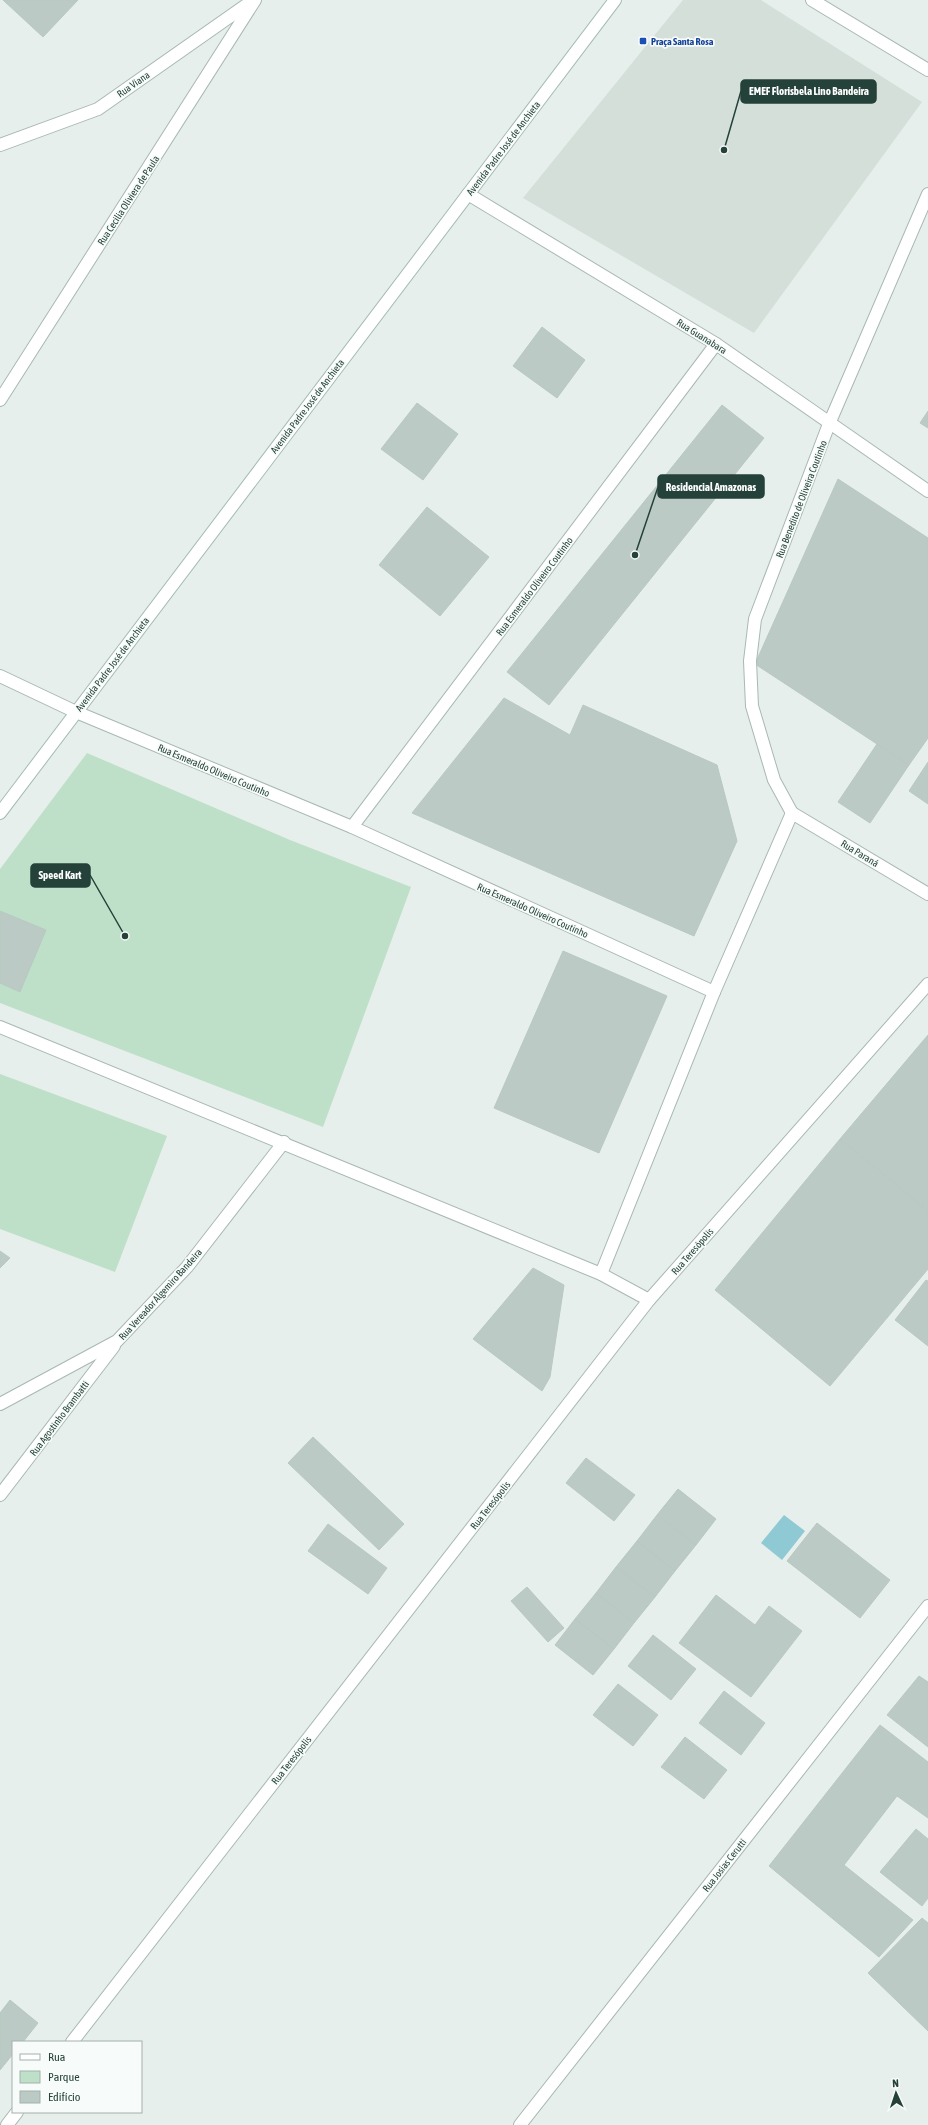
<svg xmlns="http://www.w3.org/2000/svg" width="928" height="2125" font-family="'Asap Condensed',sans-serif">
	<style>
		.built { fill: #d4dfda }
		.green { fill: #bfe0c8 }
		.water { fill: #8ec9d4 }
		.building { fill: #bbcac4; stroke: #b8c9c2 }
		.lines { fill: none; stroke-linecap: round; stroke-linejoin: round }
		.street-casing { stroke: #a8b8b2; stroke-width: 14 }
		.secondary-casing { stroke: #a4bbb3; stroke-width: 14 }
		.street { stroke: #fff; stroke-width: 12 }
		.secondary { stroke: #fff; stroke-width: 12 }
		.transit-dot { fill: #1a4fb4; stroke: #f7fbf9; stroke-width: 1.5 }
		.labels { text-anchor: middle; stroke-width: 3.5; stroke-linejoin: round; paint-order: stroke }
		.transit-label { font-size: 10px; font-weight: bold; fill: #164399; stroke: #f7fbf9; text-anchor: start }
		.street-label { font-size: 10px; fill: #24423a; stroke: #f7fbf9 }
		.leader { fill: none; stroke: #24423a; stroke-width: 1.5 }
		.callout-dot { fill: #24423a; stroke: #f7fbf9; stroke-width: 1.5 }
		.callout { fill: #24423a; stroke: #24423a; stroke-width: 1.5 }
		.callout-label { font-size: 11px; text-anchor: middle; font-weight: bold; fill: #fff }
	</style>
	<rect width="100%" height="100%" fill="#e6efeb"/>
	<path class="built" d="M683,0h78l161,102 -168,231 -231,-135z"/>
	<g class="green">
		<path d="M87,753l203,87 121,47 -88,240 -323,-124v-134z"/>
		<path d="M0,1074l167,62 -52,136 -115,-43z"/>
	</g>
	<path class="water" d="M784,1515l21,16 -23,29 -21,-17z"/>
	<g class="building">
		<path d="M3,0h75l-35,37z"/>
		<path d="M542,327l43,33 -28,38 -44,-32z"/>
		<path d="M417,403l41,31 -35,46 -42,-31z"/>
		<path d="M722,405l42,33 -215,267 -42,-33z"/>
		<path d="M928,411v17l-8,-5z"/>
		<path d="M838,479l90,59v200l-19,27 -154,-101z"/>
		<path d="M427,507l62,50 -49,59 -61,-51z"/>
		<path d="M504,698l66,37 13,-30 134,60 20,76 -43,95 -282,-123z"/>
		<path d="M877,744l32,21 -39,58 -32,-21z"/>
		<path d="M928,762v42l-19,-13z"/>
		<path d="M0,911l46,19 -26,62 -20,-9z"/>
		<path d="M563,951l104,45 -68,157 -105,-45z"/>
		<path d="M928,1035v176l-88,-72z"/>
		<path d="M840,1139l88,72v58l-98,117 -115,-96z"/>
		<path d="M0,1251l10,7 -10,10z"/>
		<path d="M533,1268l31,17 -14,92 -8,14 -69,-52z"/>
		<path d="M926,1280l2,1v65l-33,-26z"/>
		<path d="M313,1437l91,87 -25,26 -91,-87z"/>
		<path d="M586,1458l49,37 -21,26 -48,-38z"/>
		<path d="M678,1489l38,30 -20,26 -39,-30z"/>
		<path d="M657,1515l39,30 -21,26 -38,-30z"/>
		<path d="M817,1523l73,57 -30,38 -73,-57z"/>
		<path d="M328,1524l59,44 -19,26 -60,-43z"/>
		<path d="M637,1541l38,30 -20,26 -39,-30z"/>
		<path d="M616,1567l39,30 -21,26 -38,-30z"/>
		<path d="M527,1587l37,41 -16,14 -37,-41z"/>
		<path d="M596,1593l38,30 -20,26 -39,-30z"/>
		<path d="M716,1595l39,30 14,-19 33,25 -51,66 -72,-54z"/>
		<path d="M575,1619l39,30 -21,26 -38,-30z"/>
		<path d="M653,1635l43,34 -25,31 -43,-34z"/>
		<path d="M919,1676l9,6v65l-41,-32z"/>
		<path d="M618,1684l40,31 -25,31 -40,-31z"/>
		<path d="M724,1691l41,32 -24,32 -42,-32z"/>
		<path d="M880,1725l48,37v56l-31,-22 -53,69 69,55 -34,37 -110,-91z"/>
		<path d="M685,1737l42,33 -23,29 -43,-32z"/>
		<path d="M916,1829l12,10v59l-6,8 -42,-34z"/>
		<path d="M922,1918l6,5v108l-60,-58z"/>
		<path d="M10,2000l28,23 -15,19h-10v12l-13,16v-57z"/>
	</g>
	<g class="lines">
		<defs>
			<g id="street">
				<path d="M812,0l116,70"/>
				<path d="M0,145l98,-36 154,-108"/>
				<path d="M468,194l248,150 212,147"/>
				<path d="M0,400l255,-400"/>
				<path d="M0,676l76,36 276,115 362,165"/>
				<path d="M792,813l-18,-33 -22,-74 -2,-45 5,-42 74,-195 99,-230"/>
				<path d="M792,813l136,81"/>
				<path d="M352,827l364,-483"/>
				<path d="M0,1027l601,247 48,26"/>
				<path d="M601,1274l113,-282 78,-179"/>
				<path d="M0,1404l117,-63 70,-74 97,-125"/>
				<path d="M0,1495l114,-149"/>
				<path d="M72,2042l577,-742 279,-316"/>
				<path d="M7,2125l10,-13"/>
				<path d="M520,2125l408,-519"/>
			</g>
			<path id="secondary" d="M0,813l615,-813"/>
		</defs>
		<use href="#street" class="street-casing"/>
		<use href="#secondary" class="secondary-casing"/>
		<use href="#street" class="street"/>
		<use href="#secondary" class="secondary"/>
	</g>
	<rect class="transit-dot" x="639" y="37" width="8" height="8" rx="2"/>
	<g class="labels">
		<g class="transit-label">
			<text x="651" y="45">Praça Santa Rosa</text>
		</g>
		<g class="street-label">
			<text transform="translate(133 84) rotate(-35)" y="4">Rua Viana</text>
			<text transform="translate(503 148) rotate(-53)" y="4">Avenida Padre José de Anchieta</text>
			<text transform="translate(128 200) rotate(-57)" y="4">Rua Cecilia Oliviera de Paula</text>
			<text transform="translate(702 336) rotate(32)" y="4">Rua Guanabara</text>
			<text transform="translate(307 406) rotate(-53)" y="4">Avenida Padre José de Anchieta</text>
			<text transform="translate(801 499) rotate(-69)" y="4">Rua Benedito de Oliveira Coutinho</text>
			<text transform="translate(534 586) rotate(-53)" y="4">Rua Esmeraldo Oliveiro Coutinho</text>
			<text transform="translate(112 664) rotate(-53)" y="4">Avenida Padre José de Anchieta</text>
			<text transform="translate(214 770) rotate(23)" y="4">Rua Esmeraldo Oliveiro Coutinho</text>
			<text transform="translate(860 853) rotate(31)" y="4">Rua Paraná</text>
			<text transform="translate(533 910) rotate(24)" y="4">Rua Esmeraldo Oliveiro Coutinho</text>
			<text transform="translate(692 1251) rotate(-49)" y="4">Rua Teresópolis</text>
			<text transform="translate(160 1294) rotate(-48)" y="4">Rua Vereador Algemiro Bandeira</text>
			<text transform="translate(59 1418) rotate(-53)" y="4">Rua Agostinho Brambatti</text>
			<text transform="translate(490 1505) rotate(-52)" y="4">Rua Teresópolis</text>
			<text transform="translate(291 1760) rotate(-52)" y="4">Rua Teresópolis</text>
			<text transform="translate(724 1865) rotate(-52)" y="4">Rua Josias Cerutti</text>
		</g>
	</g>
	<path class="leader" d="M724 150L741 91M635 555L658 487M125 936L90 875"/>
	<g class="callout-dot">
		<circle cx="724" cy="150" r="4"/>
		<circle cx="635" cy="555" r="4"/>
		<circle cx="125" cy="936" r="4"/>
	</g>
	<g class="callout">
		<rect x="741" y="80" width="135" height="23" rx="4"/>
		<rect x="658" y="475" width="106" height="23" rx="4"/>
		<rect x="31" y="864" width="59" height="23" rx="4"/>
	</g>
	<g class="callout-label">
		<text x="809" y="95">EMEF Florisbela Lino Bandeira</text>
		<text x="711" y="491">Residencial Amazonas</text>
		<text x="60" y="879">Speed Kart</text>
	</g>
	<rect x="12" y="2041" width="130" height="72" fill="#f7fbf9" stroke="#a3b1ad"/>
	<rect x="20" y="2054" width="20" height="6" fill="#ffffff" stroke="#a3b1ad"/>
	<text x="48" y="2061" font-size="12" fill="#24423a">Rua</text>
	<rect x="20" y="2071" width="20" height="12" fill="#bfe0c8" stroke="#a3b1ad"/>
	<text x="48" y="2081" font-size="12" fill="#24423a">Parque</text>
	<rect x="20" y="2091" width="20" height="12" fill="#bbcac4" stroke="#a3b1ad"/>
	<text x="48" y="2101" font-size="12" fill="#24423a">Edifício</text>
	<g transform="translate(896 2093) rotate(357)" stroke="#f7fbf9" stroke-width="3" paint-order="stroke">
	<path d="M0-3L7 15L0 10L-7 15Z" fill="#24423a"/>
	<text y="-6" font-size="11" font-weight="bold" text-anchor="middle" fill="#24423a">N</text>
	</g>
</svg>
